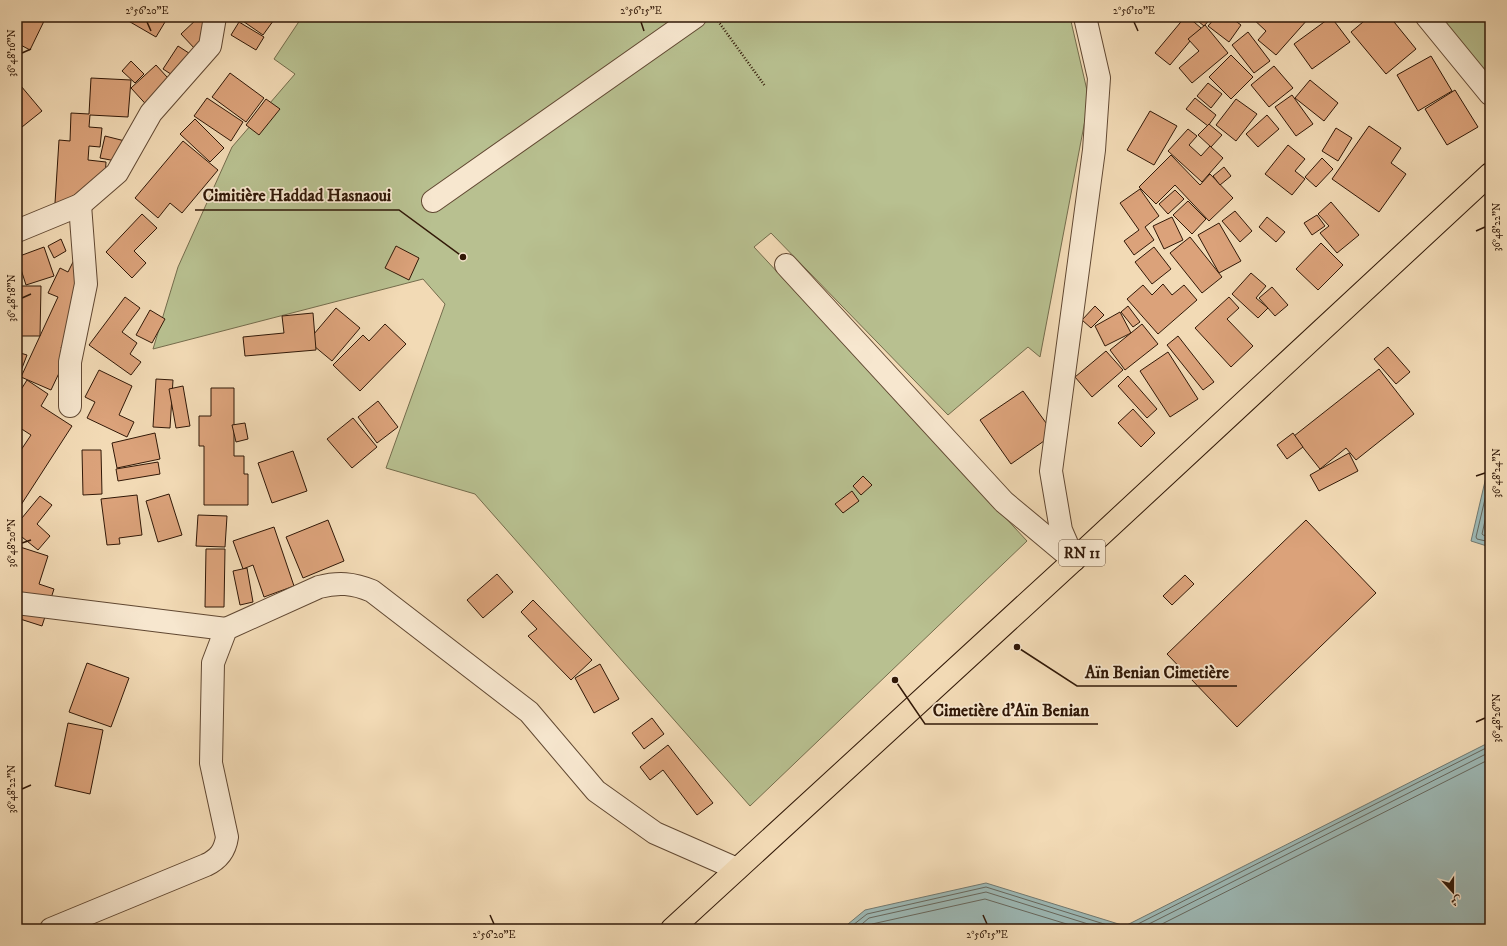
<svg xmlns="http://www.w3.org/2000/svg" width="1507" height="946" font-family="'IM FELL DW Pica',Amiri,serif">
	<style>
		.green { fill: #b8c090; stroke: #746c4c }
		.water { fill: #9db9b6; stroke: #727970 }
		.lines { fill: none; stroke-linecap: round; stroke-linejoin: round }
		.shore { stroke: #67685e; stroke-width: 1 }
		.building { fill: #dba27a; stroke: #311807 }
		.minor-casing { stroke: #614832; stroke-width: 24 }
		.major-casing { stroke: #311807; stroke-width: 24 }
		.path { stroke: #311807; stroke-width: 2.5; stroke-dasharray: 1 2; stroke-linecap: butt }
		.minor { stroke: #f7e7cf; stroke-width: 22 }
		.major { stroke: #f2dab5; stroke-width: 22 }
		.ticks { fill: none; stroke: #311807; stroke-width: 1.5 }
		.labels { text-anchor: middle; stroke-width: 3.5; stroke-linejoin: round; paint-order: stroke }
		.shield { fill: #f7e7cf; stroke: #6c5643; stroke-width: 1 }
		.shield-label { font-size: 15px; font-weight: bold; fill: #311807 }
		.leader { fill: none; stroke: #311807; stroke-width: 1.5 }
		.callout-dot { fill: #311807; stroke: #f7e7cf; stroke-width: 1.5 }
		.callout-label { font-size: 17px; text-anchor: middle; font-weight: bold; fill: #311807; stroke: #f7e7cf; stroke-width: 3.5; stroke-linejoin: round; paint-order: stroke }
		.neatline { fill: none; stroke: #311807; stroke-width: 1.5 }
		.ticks-label { font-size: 10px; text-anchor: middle; fill: #311807 }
	</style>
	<rect width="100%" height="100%" fill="#f2dab5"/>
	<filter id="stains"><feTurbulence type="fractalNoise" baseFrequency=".005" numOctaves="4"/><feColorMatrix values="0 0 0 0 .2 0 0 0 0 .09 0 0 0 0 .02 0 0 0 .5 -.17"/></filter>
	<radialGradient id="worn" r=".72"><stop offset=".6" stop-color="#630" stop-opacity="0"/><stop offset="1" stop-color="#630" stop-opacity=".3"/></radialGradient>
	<g class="green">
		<path d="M302,17h768l19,82 -49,258 -12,-10 -80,68 -177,-182 -17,14 273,294 -277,265 -275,-312 -89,-26 59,-164 -22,-25 -270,70 25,-82 54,-120 63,-73 -21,-15z"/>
		<path d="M1427,17h63v83z"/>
	</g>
	<g class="water">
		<path d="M1490,460v87l-19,-6z"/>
		<path d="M1490,742v187h-648l23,-19 121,-27 139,43z"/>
	</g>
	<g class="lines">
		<g class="shore">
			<path d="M1490,478l-14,59 1,2 13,3"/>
			<path d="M1490,499l-8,35 1,1 7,2"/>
			<path d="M848,929l19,-15 119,-27 134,42"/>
			<path d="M856,929l13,-11 117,-26 118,37"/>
			<path d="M865,929l7,-5 113,-25 98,30"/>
			<path d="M1128,929l362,-183"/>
			<path d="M1139,929l351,-177"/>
			<path d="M1152,929l338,-170"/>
		</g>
	</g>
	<g class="building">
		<path d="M17,17h29l-16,33 -13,-7z"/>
		<path d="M127,17h41l-12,20 -31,-18z"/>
		<path d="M199,17h1l15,15 -19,18 -15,-16z"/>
		<path d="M237,17h39l-13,18z"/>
		<path d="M1185,17h3l13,11 -31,37 -15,-12z"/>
		<path d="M1193,17h19l-8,9z"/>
		<path d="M1216,17h14l11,8 -12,17 -21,-16z"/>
		<path d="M1251,17h54l3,2 -32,36 -18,-15 8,-9z"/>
		<path d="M1331,17l19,25 -38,27 -18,-25z"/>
		<path d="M1369,17h21l26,32 -30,25 -35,-42z"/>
		<path d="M239,22l25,15 -8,13 -25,-15z"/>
		<path d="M1205,25l23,28 -36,30 -13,-15 20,-17 -11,-12z"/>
		<path d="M1248,32l22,29 -16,12 -22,-28z"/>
		<path d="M178,46l17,11 -15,23 -17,-11z"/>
		<path d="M1231,55l22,22 -22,22 -22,-22z"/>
		<path d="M1431,56l21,35 -34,20 -21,-36z"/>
		<path d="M131,61l13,13 -9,9 -13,-12z"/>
		<path d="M156,65l22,24 -25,23 -22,-24z"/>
		<path d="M1274,66l19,22 -24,19 -18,-22z"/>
		<path d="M230,73l34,25 -18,24 -34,-25z"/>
		<path d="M91,78l40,2 -3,37 -38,-2 -1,12 13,1 -2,19 -11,-1 -1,14 18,2 -2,32 -27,11 -22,-2 4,-63 11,1 1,-28 18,1z"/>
		<path d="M1310,80l28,23 -14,18 -29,-23z"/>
		<path d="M1208,83l14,11 -11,14 -14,-12z"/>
		<path d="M21,86l21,25 -25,20v-42z"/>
		<path d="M1455,90l23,37 -31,18 -22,-36z"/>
		<path d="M1292,95l21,29 -17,12 -21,-29z"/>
		<path d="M207,98l36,24 -12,19 -37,-25z"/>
		<path d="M1195,98l21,17 -8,11 -22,-17z"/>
		<path d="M266,99l14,10 -21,26 -13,-10z"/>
		<path d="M1236,99l21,15 -21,27 -20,-16z"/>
		<path d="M1150,111l27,15 -23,39 -27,-15z"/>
		<path d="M1267,115l12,14 -21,18 -12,-13z"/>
		<path d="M195,119l29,29 -14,14 -30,-28z"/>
		<path d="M1209,124l13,11 -11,12 -13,-12z"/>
		<path d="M1369,126l32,22 -10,15 15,11 -27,38 -47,-33z"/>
		<path d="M1336,128l16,10 -14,23 -16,-10z"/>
		<path d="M1188,129l9,7 -8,9 12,11 9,-10 13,12 -21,24 -34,-31z"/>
		<path d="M105,136l20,5 -4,21 -21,-4z"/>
		<path d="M183,141l35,29 -36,43 -12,-10 -12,15 -23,-20z"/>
		<path d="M1288,145l17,14 -10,12 10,8 -13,16 -27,-21z"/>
		<path d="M1171,155l29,30 10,-11 23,24 -24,23 -34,-36 -19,19 -17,-17z"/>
		<path d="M1322,158l11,11 -17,18 -11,-10z"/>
		<path d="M1224,167l7,9 -11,9 -7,-9z"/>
		<path d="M1140,189l19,27 -14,11 9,13 -20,15 -10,-14 15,-11 -19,-27z"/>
		<path d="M1175,190l9,9 -16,15 -9,-10z"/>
		<path d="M1188,201l18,18 -14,15 -19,-19z"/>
		<path d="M1331,202l28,33 -22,18 -17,-20 9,-7 -11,-12z"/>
		<path d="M1235,211l17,20 -12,11 -18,-21z"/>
		<path d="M142,214l15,14 -23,23 12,12 -14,15 -26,-26z"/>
		<path d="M1317,215l8,11 -13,9 -8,-12z"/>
		<path d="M1172,217l11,23 -19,9 -11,-23z"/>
		<path d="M1267,217l18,15 -9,10 -17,-15z"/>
		<path d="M1219,223l22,38 -22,12 -21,-38z"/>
		<path d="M1190,237l32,40 -20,16 -32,-40z"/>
		<path d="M61,239l5,12 -12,7 -6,-12z"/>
		<path d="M1321,243l22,22 -25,25 -22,-21z"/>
		<path d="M396,246l23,12 -10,22 -24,-12z"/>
		<path d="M44,247l10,29 -28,9 -9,-28z"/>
		<path d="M1154,247l17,22 -19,15 -17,-22z"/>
		<path d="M75,258l12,33 -26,57 8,4 -18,38 -30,-13 37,-80 -10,-4 12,-25 8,4z"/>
		<path d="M1251,273l15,13 -10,12 12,10 -10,10 -26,-24z"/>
		<path d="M1163,284l9,11 12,-10 13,15 -39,34 -31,-35 16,-14 9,10z"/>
		<path d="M17,286h24l-1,50h-23z"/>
		<path d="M1272,287l16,18 -13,11 -16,-18z"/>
		<path d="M125,297l15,11 -18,24 15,11 -7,11 11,8 -10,13 -42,-30z"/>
		<path d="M1229,297l10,11 -12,11 26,27 -22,21 -36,-39z"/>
		<path d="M1095,306l9,9 -13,13 -9,-8z"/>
		<path d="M1128,306l12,16 -7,5 -12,-15z"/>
		<path d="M336,308l24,20 -28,33 -24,-20z"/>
		<path d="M150,310l15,9 -13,24 -16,-8z"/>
		<path d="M1120,312l11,21 -26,13 -10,-20z"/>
		<path d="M313,313l3,37 -71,6 -2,-19 41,-4 -2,-17z"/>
		<path d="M385,324l21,20 -46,47 -27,-26 30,-30 6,6z"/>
		<path d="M1142,324l16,20 -33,26 -15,-20z"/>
		<path d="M1178,336l36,46 -11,8 -36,-45z"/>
		<path d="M1388,347l22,25 -14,12 -22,-25z"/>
		<path d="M1106,351l17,19 -31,27 -17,-20z"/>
		<path d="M17,352l10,3 -8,21 -2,-1z"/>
		<path d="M1168,352l30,47 -28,18 -30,-46z"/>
		<path d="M1379,369l35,45 -58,46 -10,-12 -26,21 -26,-33z"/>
		<path d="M99,370l33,16 -13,29 15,7 -7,15 -40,-19 8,-16 -10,-5z"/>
		<path d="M1128,376l29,33 -10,9 -29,-32z"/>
		<path d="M156,379l17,1 -3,48 -17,-1z"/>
		<path d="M27,380l21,14 -7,12 31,20 -53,82 -2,-1v-51l14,-21 -14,-9v-30z"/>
		<path d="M183,386l7,40 -14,2 -7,-39z"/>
		<path d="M211,388h23v68h10v18h4v31h-44v-59h-5v-30h12z"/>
		<path d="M1023,391l31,43 -43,30 -31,-44z"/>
		<path d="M378,401l20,26 -21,16 -19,-26z"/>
		<path d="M1133,409l22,24 -14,14 -23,-24z"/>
		<path d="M353,418l24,29 -25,21 -25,-29z"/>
		<path d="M245,423l3,16 -12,3 -4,-17z"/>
		<path d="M155,433l5,26 -43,9 -5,-25z"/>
		<path d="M1293,433l10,14 -16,12 -10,-14z"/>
		<path d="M82,450h19l1,44 -19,1z"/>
		<path d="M293,451l14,40 -35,12 -14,-40z"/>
		<path d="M1349,453l9,18 -39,20 -9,-16z"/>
		<path d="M158,462l2,12 -42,7 -2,-12z"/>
		<path d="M863,476l9,9 -11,10 -8,-9z"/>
		<path d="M852,491l7,10 -16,12 -8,-9z"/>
		<path d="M169,494l13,41 -24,7 -12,-41z"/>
		<path d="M137,495l5,40 -23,3 1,6 -13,1 -6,-46z"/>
		<path d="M40,496l12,9 -15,19 13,12 -12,14 -21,-17v-9z"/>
		<path d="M198,515l29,1 -2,31 -29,-1z"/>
		<path d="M328,520l16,41 -41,17 -17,-41z"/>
		<path d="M1306,520l70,73 -139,134 -70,-73z"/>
		<path d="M274,527l20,59 -30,11 -11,-32 -10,4 -10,-28z"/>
		<path d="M17,546l31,10 -9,28 15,5 -12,37 -25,-8z"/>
		<path d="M206,549h19l-1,58h-19z"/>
		<path d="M247,568l6,34 -13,3 -7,-34z"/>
		<path d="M497,574l16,18 -30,26 -16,-18z"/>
		<path d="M1185,575l9,9 -22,21 -9,-9z"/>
		<path d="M533,600l59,60 -21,20 -43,-44 9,-7 -16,-17z"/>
		<path d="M87,663l42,15 -18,49 -42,-15z"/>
		<path d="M600,664l19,35 -25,14 -19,-35z"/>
		<path d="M652,718l12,16 -20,15 -12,-16z"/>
		<path d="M68,723l35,7 -13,64 -35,-8z"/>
		<path d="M668,745l45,58 -16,12 -34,-45 -13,10 -10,-13z"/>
	</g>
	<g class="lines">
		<defs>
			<g id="minor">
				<path d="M1427,17l63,77"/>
				<path d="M433,201l262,-184"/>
				<path d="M17,231l63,-26 37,-32 34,-60 59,-67 5,-29"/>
				<path d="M786,265l218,237 66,55"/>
				<path d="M70,406v-44l16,-78 -6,-79"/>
				<path d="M1074,560l-13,-30 -10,-59 43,-321 5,-72 -14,-61"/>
				<path d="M17,603l209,26"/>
				<path d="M51,929l155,-64c13,-6 19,-14 21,-28l-16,-74 2,-100 13,-34 93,-42c19,-5 34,-4 53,4l157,121 67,79 59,42 82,36"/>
			</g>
			<path id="major" d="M672,929l402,-369 416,-386"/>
		</defs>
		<use href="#minor" class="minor-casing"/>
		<use href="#major" class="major-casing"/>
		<path class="path" d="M718,21l47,65"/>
		<use href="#minor" class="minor"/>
		<use href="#major" class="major"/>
	</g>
	<path class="ticks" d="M147,22l4,9M641,22l3,9M1134,22l4,9M22,53l9,-4M1476,231l9,-4M22,298l9,-4M1476,476l9,-3M22,543l9,-3M1476,722l9,-4M22,789l9,-4M490,915l4,9M983,915l4,9"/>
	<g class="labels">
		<rect class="shield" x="1059" y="540" width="46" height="26" rx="3"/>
		<g class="shield-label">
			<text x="1082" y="558">RN 11</text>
		</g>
	</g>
	<path class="leader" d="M463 257L399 210H195M1017 647L1077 686H1237M895 680L925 724H1098"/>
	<g class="callout-dot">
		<circle cx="463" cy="257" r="4"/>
		<circle cx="1017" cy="647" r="4"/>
		<circle cx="895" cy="680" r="4"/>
	</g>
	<g class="callout-label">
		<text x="297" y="201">Cimitière Haddad Hasnaoui</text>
		<text x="1157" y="678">Aïn Benian Cimetière</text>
		<text x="1011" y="716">Cimetière d'Aïn Benian</text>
	</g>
	<rect width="1507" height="946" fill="none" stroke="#f2dab5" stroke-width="44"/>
	<g transform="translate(1453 892) rotate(159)" stroke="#f7e7cf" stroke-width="3" paint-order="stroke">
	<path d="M0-3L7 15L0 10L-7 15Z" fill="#311807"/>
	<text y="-6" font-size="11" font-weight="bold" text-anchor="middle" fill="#311807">ش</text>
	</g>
	<rect x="22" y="22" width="1463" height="902" class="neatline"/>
	<g class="ticks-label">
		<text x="147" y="14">2°56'20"E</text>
		<text x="641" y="14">2°56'15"E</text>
		<text x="1134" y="14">2°56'10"E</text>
		<text transform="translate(11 53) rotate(-90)" y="4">36°48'16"N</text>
		<text transform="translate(1496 227) rotate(-90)" y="4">36°48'22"N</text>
		<text transform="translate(11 298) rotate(-90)" y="4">36°48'18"N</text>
		<text transform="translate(1496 473) rotate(-90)" y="4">36°48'24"N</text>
		<text transform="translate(11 543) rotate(-90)" y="4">36°48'20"N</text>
		<text transform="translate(1496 718) rotate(-90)" y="4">36°48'26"N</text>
		<text transform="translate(11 789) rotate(-90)" y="4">36°48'22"N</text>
		<text x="494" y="938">2°56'20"E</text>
		<text x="987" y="938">2°56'15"E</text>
	</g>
	<rect width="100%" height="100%" filter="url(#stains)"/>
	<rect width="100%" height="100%" fill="url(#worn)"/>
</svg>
